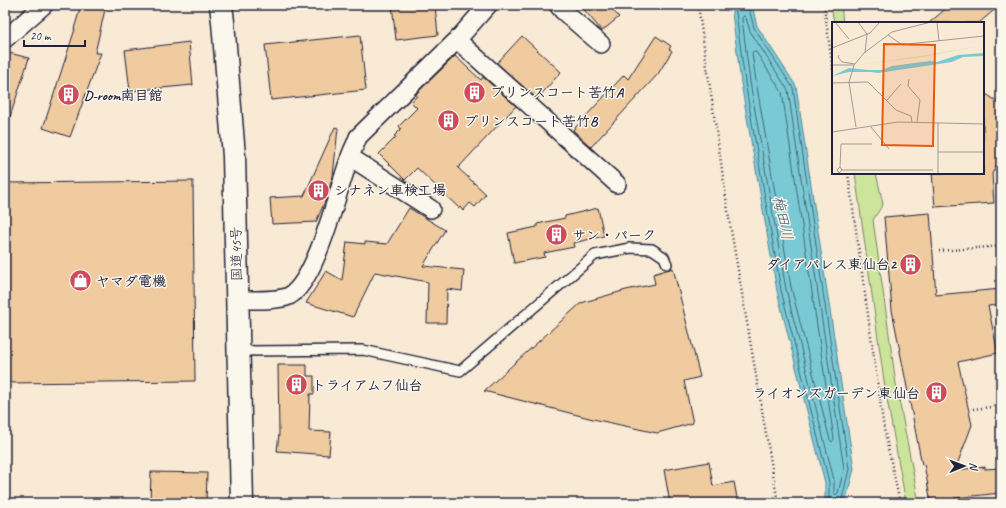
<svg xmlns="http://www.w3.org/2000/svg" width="1006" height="508" font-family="Caveat,'Klee One',sans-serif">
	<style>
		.green { fill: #cce59b; stroke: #77846b }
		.water { fill: #7acad6; stroke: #578798 }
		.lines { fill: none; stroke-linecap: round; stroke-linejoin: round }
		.shore { stroke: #456579; stroke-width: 1 }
		.building { fill: #f0cba0; stroke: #22223b }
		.lane-casing { stroke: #22223b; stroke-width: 12 }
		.street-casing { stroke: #22223b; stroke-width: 20 }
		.highway-casing { stroke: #22223b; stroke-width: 25 }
		.path { stroke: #22223b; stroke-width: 2.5; stroke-dasharray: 1 3; stroke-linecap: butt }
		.lane { stroke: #fbf7ec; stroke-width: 9 }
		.street { stroke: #fbf7ec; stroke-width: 17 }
		.highway { stroke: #fbf7ec; stroke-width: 22 }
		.labels { text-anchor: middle; stroke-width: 3; stroke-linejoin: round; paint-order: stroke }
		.poi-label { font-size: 14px; font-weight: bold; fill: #22223b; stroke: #fbf7ec; text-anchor: start }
		.street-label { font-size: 14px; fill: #22223b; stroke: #fbf7ec }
		.water-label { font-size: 15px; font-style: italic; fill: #3c546a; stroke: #fbf7ec }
		.inset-river { fill: none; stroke: #7acad6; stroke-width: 2 }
		.inset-road { fill: none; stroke: #a29a97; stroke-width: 1 }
		.view { fill: #e8590c; fill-opacity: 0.15; stroke: #e8590c; stroke-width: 2 }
		.inset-edge { fill: none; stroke: #22223b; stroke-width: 2 }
	</style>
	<rect width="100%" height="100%" fill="#f8ead5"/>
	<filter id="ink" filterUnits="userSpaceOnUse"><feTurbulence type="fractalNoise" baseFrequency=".025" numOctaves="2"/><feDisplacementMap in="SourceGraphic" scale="8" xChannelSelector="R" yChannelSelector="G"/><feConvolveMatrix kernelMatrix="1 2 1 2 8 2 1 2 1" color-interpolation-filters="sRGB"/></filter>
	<g filter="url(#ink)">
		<g class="green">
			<path d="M831,5h10l2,18h-9z"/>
			<path d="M855,173h21l7,31 -10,16 23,164 23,119h-13l-21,-115z"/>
		</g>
		<path class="water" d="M731,5h21l5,21 39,60 58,383 -9,34h-20v-20l-48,-192 -36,-208z"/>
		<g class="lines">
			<g class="shore">
				<path d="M735,5l10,77 36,208 48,192v21"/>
				<path d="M748,5l6,23 39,60 56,381 -8,34"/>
				<path d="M744,16l2,2 4,13 38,59 56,379 -6,24 -2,2 -2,-2v-13l-48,-191 -36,-207 -8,-63z"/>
				<path d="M754,51l2,1 26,40 52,347 -2,3 -2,-2 -39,-153 -35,-206 -4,-28z"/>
			</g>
		</g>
		<g class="building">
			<path d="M81,5h25l-11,48h6l-31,84 -27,-9 32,-99h-1z"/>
			<path d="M392,5h43l3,30 -42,5z"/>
			<path d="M580,5h28l11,12 -17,14z"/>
			<path d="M950,5h50l-21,18h-50z"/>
			<path d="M360,35l6,55 -95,10 -6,-55z"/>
			<path d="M522,36l39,36 -24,27 -40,-36z"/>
			<path d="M656,36l15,10 -2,3 3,2 -14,23 -67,73 -18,-17 51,-55 4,4z"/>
			<path d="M189,42l4,43 -63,6 -5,-41z"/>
			<path d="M5,52l24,6 -21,65 -3,-1z"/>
			<path d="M455,56l26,24 2,-3 33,29 -58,62 28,26 -11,13 -5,-4 -7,8 -3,-4 -1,1 -42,-40 -12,12 -26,-26 17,-17 -2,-1 7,-7 -2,-3 18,-18 -6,-6 6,-6 -1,-2z"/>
			<path d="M983,92l18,12v52l-9,18 2,29 -59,4 -3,-34h51z"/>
			<path d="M335,127l3,1 -5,48 -7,23 -10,23 -44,2 -2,-26 34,-2z"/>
			<path d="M193,181l2,200 -190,2v-200z"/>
			<path d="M409,208l36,22 -22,36 41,4 -2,21 -15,-2 -1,34h-19l1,-41 -53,-10 -22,45 -47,-14 20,-32 16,9 5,-38 18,2v-2l22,2z"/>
			<path d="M598,208l6,28 -31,7 1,4 -30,6 1,4 -31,6 -6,-30 29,-6v-3l28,-6v-2z"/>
			<path d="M930,213l6,82 65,-6v16l-13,1 10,47 -40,9 14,63 -17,45 30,-3v2l16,-1v25l-47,5 1,5h-24l-7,-39 -2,1 -30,-155 -8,-93z"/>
			<path d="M673,268l27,109 -16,4 9,42 -36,10 -64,-14 -109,-28 97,-88 45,-13 29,-6 -2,-10z"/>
			<path d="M278,365h29v11h7v18h-4l-1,37 22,1 -2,23 -52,-4 2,-17z"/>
			<path d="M709,462l4,24 21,-4 4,21h-68l-6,-33z"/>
			<path d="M151,472l56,1 -1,30h-56z"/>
		</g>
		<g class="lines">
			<defs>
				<path id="lane" d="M239,351l124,-1 97,21 135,-116 35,-7 22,1 12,8 3,7"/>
				<g id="street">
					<path d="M558,5l5,6 38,33"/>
					<path d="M5,39l39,-34"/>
					<path d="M457,40l160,144"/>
					<path d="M350,157l81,52"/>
					<path d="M237,300c13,0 42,1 52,-4 28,-15 49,-108 61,-139 2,-7 6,-13 8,-20l99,-97 31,-35"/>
				</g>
				<path id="highway" d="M221,5l2,17 11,134 8,347"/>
			</defs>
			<use href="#lane" class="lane-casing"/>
			<use href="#street" class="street-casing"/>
			<use href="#highway" class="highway-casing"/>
			<g class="path">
				<path d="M698,5l31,213 49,285"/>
				<path d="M824,5l9,66"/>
				<path d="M848,173l36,256 16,74"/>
				<path d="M939,251l62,-5"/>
				<path d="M973,409l28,-3"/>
			</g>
			<use href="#lane" class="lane"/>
			<use href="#street" class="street"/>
			<use href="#highway" class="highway"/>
		</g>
	</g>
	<defs>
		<symbol id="building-disc" viewBox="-11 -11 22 22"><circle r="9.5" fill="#d1495b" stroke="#fbf7ec"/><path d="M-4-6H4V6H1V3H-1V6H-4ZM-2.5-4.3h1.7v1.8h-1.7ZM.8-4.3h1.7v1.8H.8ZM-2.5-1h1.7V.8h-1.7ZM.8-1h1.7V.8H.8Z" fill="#fff"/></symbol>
		<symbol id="shop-disc" viewBox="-11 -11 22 22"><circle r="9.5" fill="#d1495b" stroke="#fbf7ec"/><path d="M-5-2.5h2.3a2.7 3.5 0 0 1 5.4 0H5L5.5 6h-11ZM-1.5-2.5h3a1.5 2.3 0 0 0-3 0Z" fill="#fff"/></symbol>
	</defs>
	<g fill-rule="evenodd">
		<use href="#building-disc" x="462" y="80" width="25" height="25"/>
		<use href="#building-disc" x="56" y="82" width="25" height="25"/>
		<use href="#building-disc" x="436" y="108" width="25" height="25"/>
		<use href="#building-disc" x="306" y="178" width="25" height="25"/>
		<use href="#building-disc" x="544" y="222" width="25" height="25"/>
		<use href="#building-disc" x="898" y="252" width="25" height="25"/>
		<use href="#shop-disc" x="68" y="268" width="25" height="25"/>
		<use href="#building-disc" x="284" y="372" width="25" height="25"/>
		<use href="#building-disc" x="924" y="380" width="25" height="25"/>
	</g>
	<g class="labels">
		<g class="poi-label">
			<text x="490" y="97">プリンスコート苦竹A</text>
			<text x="84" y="100">D-room南目館</text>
			<text x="464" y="126">プリンスコート苦竹B</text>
			<text x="334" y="195">シナネン車検工場</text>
			<text x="572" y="240">サン・パーク</text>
			<text x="896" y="269" text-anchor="end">ダイアパレス東仙台2</text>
			<text x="96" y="286">ヤマダ電機</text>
			<text x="312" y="390">トライアムフ仙台</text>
			<text x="920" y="398" text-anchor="end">ライオンズガーデン東仙台</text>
		</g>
		<g class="street-label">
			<text transform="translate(236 254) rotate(-91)" y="5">国道45号</text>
		</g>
		<g class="water-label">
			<text transform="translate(783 218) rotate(77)" y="5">梅田川</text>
		</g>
	</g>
	<g transform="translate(832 22)">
		<rect width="152" height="152" fill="#f8ead5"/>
		<path d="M152,23l-62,12 -65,8 65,-9z" fill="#cce59b"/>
		<path d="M152,31v3l-21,1 -11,5 -74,11 -20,-3 -26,6 17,-8 30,3 13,-5 38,-5 7,1 21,-7z" fill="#7acad6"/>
		<path class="inset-river" d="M17,49h38"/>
		<path class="inset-road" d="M3,0l14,17M26,0l9,12M105,0l2,19M56,13l13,9h7l76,-8M0,26l38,-15 10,-11M33,31l2,-19M7,33l-1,2 4,5 13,2M0,43h22M77,57l-1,7 12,14 -3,22M0,61l36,-1 28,28 15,6 1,6M55,78l14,-16M24,105l-7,-45 5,-17 10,-12 28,-21 39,-10M39,105l18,22M0,110l66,-10 86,2M106,130h46M8,145l-3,3 2,3 3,-3 -2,-3 1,-23h31M10,148h91M106,152v-51"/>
		<path class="view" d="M52,22l51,1 -2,101 -51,-1z"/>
		<rect width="152" height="152" class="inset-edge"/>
	</g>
	<rect width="1006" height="508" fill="none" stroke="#fbf7ec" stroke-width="20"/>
	<rect x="10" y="10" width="986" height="488" fill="none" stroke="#22223b" stroke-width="1.5" filter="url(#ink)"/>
	<g transform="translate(964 466) rotate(89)" stroke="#fbf7ec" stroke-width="3" paint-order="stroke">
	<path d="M0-3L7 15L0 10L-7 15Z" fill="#22223b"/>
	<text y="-6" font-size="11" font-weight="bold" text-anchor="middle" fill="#22223b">N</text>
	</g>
	<path d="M24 40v6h61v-6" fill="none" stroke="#22223b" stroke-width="2"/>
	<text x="30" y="40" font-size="12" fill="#22223b" stroke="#fbf7ec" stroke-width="3" paint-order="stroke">20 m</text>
</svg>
